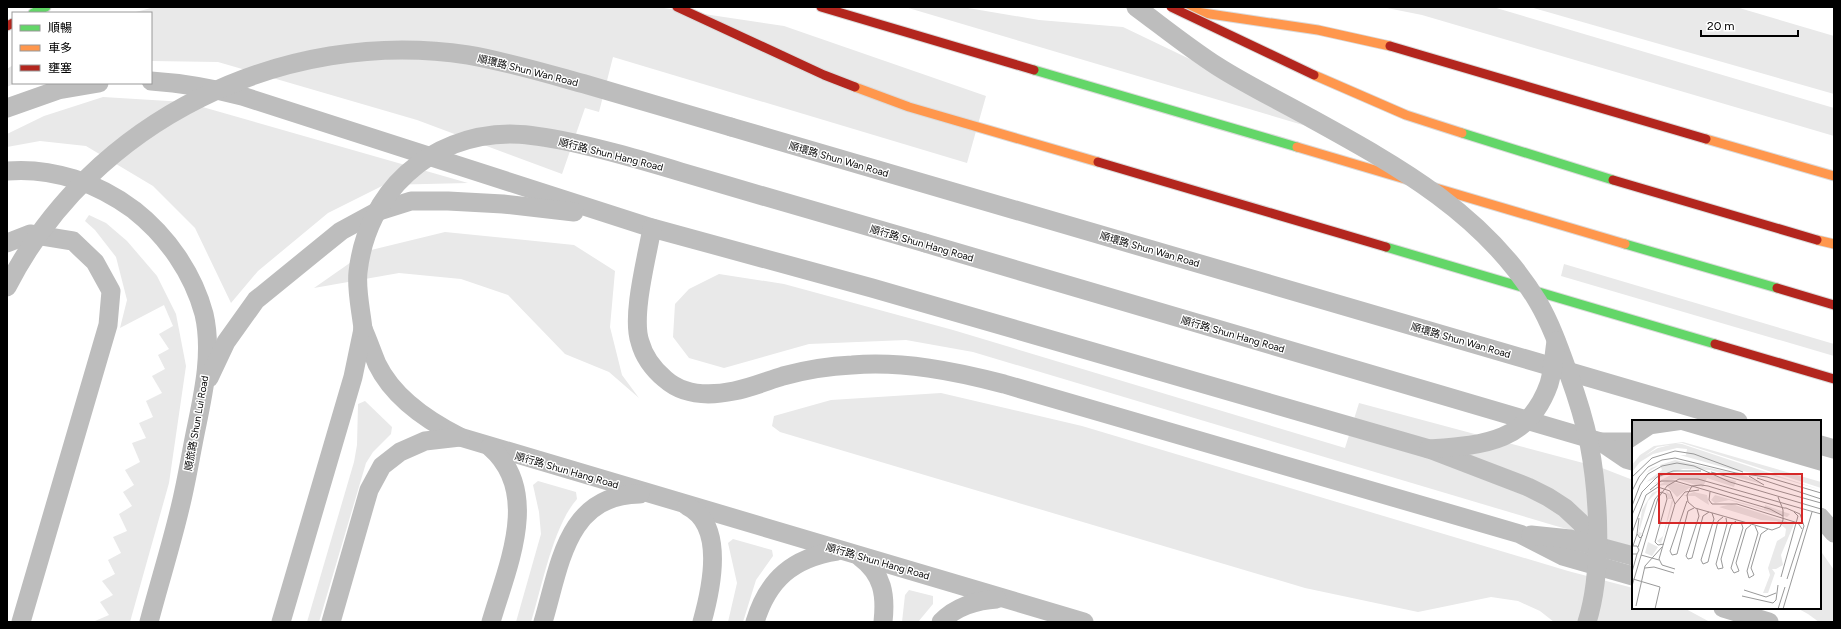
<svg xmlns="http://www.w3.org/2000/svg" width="1841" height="629" font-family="Figtree,'Noto Sans TC',sans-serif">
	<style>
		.green { fill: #e9e9e9 }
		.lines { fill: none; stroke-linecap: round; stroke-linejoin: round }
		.fast-casing { stroke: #dbdbdb; stroke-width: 11 }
		.slow-casing { stroke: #dbdbdb; stroke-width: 11 }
		.jam-casing { stroke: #dbdbdb; stroke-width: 11 }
		.lane { stroke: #bdbdbd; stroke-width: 19 }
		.fast { stroke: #63d668; stroke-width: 9 }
		.slow { stroke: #ff974d; stroke-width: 9 }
		.jam { stroke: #b3261e; stroke-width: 9 }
		.fast-bridge-casing { stroke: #dbdbdb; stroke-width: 11; stroke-linecap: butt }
		.slow-bridge-casing { stroke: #dbdbdb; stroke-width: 11; stroke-linecap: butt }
		.jam-bridge-casing { stroke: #dbdbdb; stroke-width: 11; stroke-linecap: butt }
		.lane-bridge { stroke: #bdbdbd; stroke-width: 19 }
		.fast-bridge { stroke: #63d668; stroke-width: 9 }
		.slow-bridge { stroke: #ff974d; stroke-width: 9 }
		.jam-bridge { stroke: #b3261e; stroke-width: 9 }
		.labels { text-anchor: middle; stroke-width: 3; stroke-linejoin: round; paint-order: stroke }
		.street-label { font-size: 10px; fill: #000; stroke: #fff }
		.inset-road { fill: none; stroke: #999; stroke-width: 1 }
		.view { fill: #d62828; fill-opacity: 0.15; stroke: #d62828; stroke-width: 2 }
		.inset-edge { fill: none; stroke: #000; stroke-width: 2 }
	</style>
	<rect width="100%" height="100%" fill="#fff"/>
	<g class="green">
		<path d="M155,7h502l127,19 202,70 -19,67 -354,-106 -14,55 -14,-4 -23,66 -145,-54 -199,-58 -67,-1v-48h-19z"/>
		<path d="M905,7h57l77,13 84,7 98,47 102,57z"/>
		<path d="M1382,7h111l341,101v28l-412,-121z"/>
		<path d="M1530,7h206l98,29v58z"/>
		<path d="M13,65v18h2l-8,4v-18z"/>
		<path d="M103,97l82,5 283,81 -84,2 -56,28 -70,58 -27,32 -36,-75 -42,-42 -67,-40 -46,-5 -33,6v-13l37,-18z"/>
		<path d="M89,215l17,8 21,18 30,35 19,38 10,52 -17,117 -39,139 -35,-1 14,-6 -9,-13 13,-7 -11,-14 13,-7 -7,-14 13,-7 -8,-16 14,-6 -8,-17 13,-8 -9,-14 11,-7 -9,-15 15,-8 -8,-19 14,-5 -7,-15 14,-6 -7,-16 16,-8 -10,-17 13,-7 -7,-14 11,-6 -10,-15 14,-8 -9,-21 -44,23 7,-28 -11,-43 -21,-27 -10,-9z"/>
		<path d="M445,232l129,13 41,26 -5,56 12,48 17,23 -30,-26 -44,-18 -57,-59 -47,-16 -62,-6 -85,15 53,-37z"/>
		<path d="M1564,264l270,80v12l-273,-80z"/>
		<path d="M719,274l65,10 169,46 392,118 14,-45 243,65 31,12v67l-77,-21 -583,-174 -67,-12 -97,4 -85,24 -35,-10 -16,-21 2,-33 14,-15z"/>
		<path d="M941,393l141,33 486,145 65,17v20h51l26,14h-156l-14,-11 -22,-10 -27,-4 -73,15 -113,-24 -525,-156 -8,-6 2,-10 57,-16z"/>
		<path d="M365,401l27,26 -1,7 -18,18 -7,11 -47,159h-12l47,-160 3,-17 1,-41z"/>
		<path d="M538,481l38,11 1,7c-24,27 -35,88 -46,123h-15l25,-88 -2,-22 -6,-27z"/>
		<path d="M733,539l39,11 1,6 -17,24 -13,42h-15l9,-39 -9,-40z"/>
		<path d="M1820,550l14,20v52h-15l-11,-8 -11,-6h23z"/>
		<path d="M909,590l24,6v8l-15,18h-16l3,-27z"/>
	</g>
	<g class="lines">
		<defs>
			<g id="fast">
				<path d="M33,13l13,-6"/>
				<path d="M1034,70l263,77"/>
				<path d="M1625,244l152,44"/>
				<path d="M1386,247l329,97"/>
			</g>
			<g id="slow">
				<path d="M1183,10l135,20 72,16"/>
				<path d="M855,87l54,20 189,55"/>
				<path d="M1706,139l128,37"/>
				<path d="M1297,147l328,97"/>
				<path d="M1817,240l17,4"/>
			</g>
			<g id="jam">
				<path d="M677,7l147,68 31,12"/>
				<path d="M821,7l213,63"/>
				<path d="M7,26l6,-3"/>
				<path d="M1390,46l316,93"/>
				<path d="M1098,162l288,85"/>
				<path d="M1777,288l57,17"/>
				<path d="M1715,344l119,35"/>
			</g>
		</defs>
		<use href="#fast" class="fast-casing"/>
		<use href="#slow" class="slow-casing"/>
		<use href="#jam" class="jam-casing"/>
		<g class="lane">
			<path d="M151,81c31,2 60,7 91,15l410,132 220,60 557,161 99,38 20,10 17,11 15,14 17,21"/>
			<path d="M7,108l51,-18 41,-7"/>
			<path d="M731,127l1007,294"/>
			<path d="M7,171c45,-4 91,12 127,39 33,26 59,63 70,104 9,39 -1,81 -9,120 -5,25 -9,50 -15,74 -9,38 -21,76 -31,114"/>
			<path d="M652,228c-5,29 -21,88 -12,114 4,15 13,27 25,37 19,17 45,17 69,12 16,-3 33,-10 49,-15 22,-6 46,-10 69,-11 52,-4 102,6 152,19l516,150 43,22 70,20"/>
			<path d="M7,243l23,-9 43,7 22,21 16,29 -3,34 -87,297"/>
			<path d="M925,243l676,199h32"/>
			<path d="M363,329c5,11 9,23 14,35 16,33 51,57 83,73l624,185"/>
			<path d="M209,378l17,-36 30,-42 85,-69 35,-19 35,-11h37l55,3 71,8"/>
			<path d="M1601,442l25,17 7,2"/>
			<path d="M1820,445l14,4"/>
			<path d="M490,447c52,45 17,120 1,175"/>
			<path d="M687,506c39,19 24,84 15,116"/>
			<path d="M1820,517l14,16"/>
			<path d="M1531,535l39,4 63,17"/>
			<path d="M860,557c23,17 26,38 23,65"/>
			<path d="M1723,608l46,14"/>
			<path d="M281,622l72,-245 10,-48"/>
			<path d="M331,622l38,-132 13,-24 18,-14 25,-11 35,-4"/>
			<path d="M543,622c17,-56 23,-128 97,-128"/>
			<path d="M755,622c13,-43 38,-64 82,-71"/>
			<path d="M941,622c14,-15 36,-22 56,-23"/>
		</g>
		<use href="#fast" class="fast"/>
		<use href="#slow" class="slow"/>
		<use href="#jam" class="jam"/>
		<defs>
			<path id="fast-bridge" d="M1462,133l151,47"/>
			<path id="slow-bridge" d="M1314,75l92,40 56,18"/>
			<g id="jam-bridge">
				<path d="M1171,7l143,68"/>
				<path d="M1613,180l204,60"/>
			</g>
		</defs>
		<use href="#fast-bridge" class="fast-bridge-casing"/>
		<use href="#slow-bridge" class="slow-bridge-casing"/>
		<use href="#jam-bridge" class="jam-bridge-casing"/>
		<g class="lane-bridge">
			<path d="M1136,7c27,20 53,41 81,59 28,18 59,33 88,49 89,49 179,97 233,187 13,22 22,48 31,73 8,22 15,44 20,68 10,52 14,129 -2,179"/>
			<path d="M7,287c85,-167 277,-260 461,-232 41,7 80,19 120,30 48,14 95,28 143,42"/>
			<path d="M363,329c-2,-19 -7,-39 -5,-57 9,-80 71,-137 152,-138 16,0 34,3 50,6 41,8 81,20 121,32 81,24 162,47 244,71"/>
			<path d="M1429,449c55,-4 99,-6 120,-65 4,-13 5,-29 7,-43"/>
		</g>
		<use href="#fast-bridge" class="fast-bridge"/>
		<use href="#slow-bridge" class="slow-bridge"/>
		<use href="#jam-bridge" class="jam-bridge"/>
	</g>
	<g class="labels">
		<g class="street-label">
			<text transform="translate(528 70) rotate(14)" y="4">順環路 Shun Wan Road</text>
			<text transform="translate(611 154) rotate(14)" y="4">順行路 Shun Hang Road</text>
			<text transform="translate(839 159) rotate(16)" y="4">順環路 Shun Wan Road</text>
			<text transform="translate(922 243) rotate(16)" y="4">順行路 Shun Hang Road</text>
			<text transform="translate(1150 249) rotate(16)" y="4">順環路 Shun Wan Road</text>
			<text transform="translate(1233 334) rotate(16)" y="4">順行路 Shun Hang Road</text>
			<text transform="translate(1461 340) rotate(16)" y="4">順環路 Shun Wan Road</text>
			<text transform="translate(196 423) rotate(-80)" y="4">順旅路 Shun Lui Road</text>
			<text transform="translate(567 470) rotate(16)" y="4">順行路 Shun Hang Road</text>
			<text transform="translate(878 561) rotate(16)" y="4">順行路 Shun Hang Road</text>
		</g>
	</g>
	<g transform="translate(1632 420)">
		<rect width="189" height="189" fill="#fff"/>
		<path d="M51,22l138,40v6l-139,-45 -25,4 -25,18 8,-10 14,-9zM42,24h8l139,46 -51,-15 -37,-5 -53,-15h6l1,-6 -10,-1 -24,6 -13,8 -8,10v-6l4,-5 22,-13zM43,40l71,16 16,8 -52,-14 -27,-1 -37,13 16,-12 -2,-5 -14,8 5,-5zM43,53l33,1 28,7 -2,6 -27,-9 -4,9 -27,-8 -23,5zM35,61l6,1 22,6h-6l-12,9 -11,-12 -10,1zM27,70l-11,11 -9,31 3,1 -2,3 -2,-1 4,-25 10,-17zM34,71l5,4 2,7 -12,42 -4,-3 6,-5 9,-37h-4zM62,72l13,3 2,10 -14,-9h-12zM83,75l49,14 1,-4 25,9 -3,3 -58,-17 -14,3 -4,-3zM100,84l62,20 -13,31 2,10 -7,4h-4l3,4 -7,20h-5l7,-18 -2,-7 9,-27 8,-5 1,-7 -9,-8 -16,-1 -42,-13zM16,122l10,5 -6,9 -7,-3z" fill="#e9e9e9"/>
		<path d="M0,0h189v51l-140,-41 -28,4 -21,14z" fill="#bbb"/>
		<path class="inset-road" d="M79,52l110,31M117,56l15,9M0,57l20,-19 23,-7 19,3 49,18M125,58l64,21M18,70l11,-9h14l95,28 13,7M0,71l7,-14 9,-10 14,-7 13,-2 61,15 31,4 54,16M78,72l-1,8 3,4h25l61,19 4,6M146,77l4,10 1,3v10l-3,7 -8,3 -77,-22 -7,-6 -1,-7 5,-9 9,-1 7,1 23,7 53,15h2l14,6 4,12 -17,53M55,81l-17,50 2,4 5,-1 11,-43 6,-3M43,84l10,-12 14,-2M0,86l8,-21 8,-11 14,-8 15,-3 17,3 36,16 91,27M65,89l2,7 -13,40 2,3 4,-1 11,-42 6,-4M80,93l2,6 -13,41 2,4 5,-2 10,-41 5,-4M0,95l10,-23 15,-15 16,-6h28M7,98l-2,16 3,4 3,-3M94,98l1,6 -11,40 2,5 5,-1 -2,-9 10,-34 5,-4M109,102l2,6 -12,40 3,5 5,-2 -3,-8 10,-34 5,-4M123,106l3,7 -11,38 2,7 5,-3 -3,-7 10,-34 7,-5M0,113l14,-38 12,-8 12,4 5,13 -16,55 3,6 13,4M0,126h5l2,4 -2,4h-5M1,126l4,-12M6,127l17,-48 6,-7 5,2 1,5 -12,43 3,3 6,-1M9,135l18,5M13,148l9,-1 20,6M0,152l5,-18M149,157l17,-61 -4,-4M1,159l27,8 -5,22M0,166l26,-88 9,-12 12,-7h19l123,35M112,170l22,7 10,-4M110,176l31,7 3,-3 2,-15M4,186l9,-40 17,-19M146,189l7,-22M151,189l29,-97"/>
		<path class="view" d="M27,54h143v49h-143z"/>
		<rect width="189" height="189" class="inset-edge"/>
	</g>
	<rect width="1841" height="629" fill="none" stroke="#000000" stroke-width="16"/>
	<rect x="12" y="12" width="140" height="72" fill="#ffffff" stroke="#999999"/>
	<rect x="20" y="25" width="20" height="6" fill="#63d668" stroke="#999999"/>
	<text x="48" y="32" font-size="12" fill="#000000">順暢</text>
	<rect x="20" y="45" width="20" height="6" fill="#ff974d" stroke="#999999"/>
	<text x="48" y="52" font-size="12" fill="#000000">車多</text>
	<rect x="20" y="65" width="20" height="6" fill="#b3261e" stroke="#999999"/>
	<text x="48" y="72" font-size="12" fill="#000000">壅塞</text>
	<path d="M1701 30v6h97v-6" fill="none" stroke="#000000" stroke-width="2"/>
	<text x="1707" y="30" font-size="12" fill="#000000" stroke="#ffffff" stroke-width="3" paint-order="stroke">20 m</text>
</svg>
